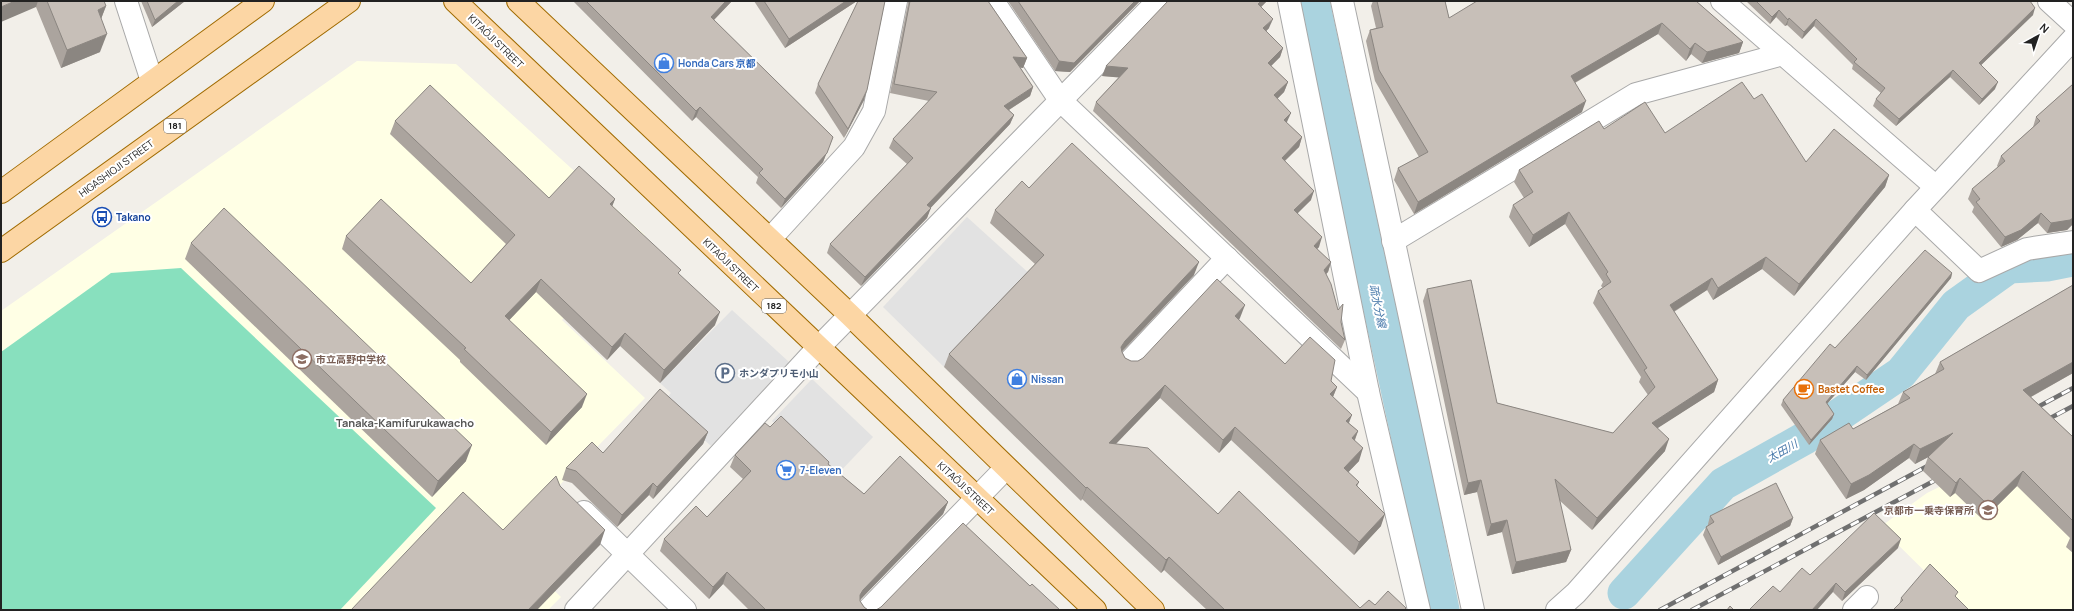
<svg xmlns="http://www.w3.org/2000/svg" width="2074" height="611" font-family="Manrope,'Noto Sans JP',sans-serif">
	<style>
		.education { fill: #ffffe5 }
		.pitch { fill: #88e0be }
		.parking { fill: #e2e2e2 }
		.lines { fill: none; stroke-linecap: round; stroke-linejoin: round }
		.canal { stroke: #aad3df; stroke-width: 33 }
		.minor-casing { stroke: #a9a9a9; stroke-width: 24 }
		.major-casing { stroke: #a06b00; stroke-width: 24 }
		.minor { stroke: #fff; stroke-width: 22 }
		.major { stroke: #fcd6a4; stroke-width: 22 }
		.rail-casing { stroke: #707070; stroke-width: 4.5 }
		.rail { stroke: #fff; stroke-width: 3; stroke-dasharray: 9; stroke-linecap: butt }
		.wall { fill: #aba49e }
		.shaded-wall { fill: #8b8681 }
		.building { fill: #c7bfb8; stroke: #8b8681 }
		.labels { text-anchor: middle; stroke-width: 4; stroke-linejoin: round; paint-order: stroke }
		.shield { fill: #fff; stroke: #646464; stroke-width: 1 }
		.shield-label { font-size: 9px; font-weight: bold; fill: #222 }
		.street-label { font-size: 10px; fill: #222; stroke: #fff }
		.shop-label { font-size: 10px; font-weight: bold; fill: #366cbe; stroke: #fff; text-anchor: start }
		.transit-label { font-size: 10px; font-weight: bold; fill: #164399; stroke: #fff; text-anchor: start }
		.education-label { font-size: 10px; font-weight: bold; fill: #785e54; stroke: #fff; text-anchor: start }
		.service-label { font-size: 10px; font-weight: bold; fill: #4e5e75; stroke: #fff; text-anchor: start }
		.food-label { font-size: 10px; font-weight: bold; fill: #c56008; stroke: #fff; text-anchor: start }
		.water-label { font-size: 11px; font-style: italic; fill: #4a7aab; stroke: #fff }
		.neighbourhood-label { font-size: 11px; font-weight: bold; fill: #555; stroke: #fff }
	</style>
	<rect width="100%" height="100%" fill="#f2efe9"/>
	<g class="education">
		<path d="M357,61l99,3 189,171 -83,85 83,78 -93,95 -54,44 63,60 -13,13h-547v-299z"/>
		<path d="M2055,430l18,18v162h-109l-84,-83 47,-34z"/>
	</g>
	<path class="pitch" d="M181,268l255,240 -96,102h-339v-258l110,-79z"/>
	<g class="parking">
		<path d="M967,217l64,58 -87,92 -61,-60z"/>
		<path d="M732,310l57,52 -78,84 -48,-44 8,-9 -11,-10z"/>
		<path d="M812,379l61,58 -40,42 -61,-58z"/>
	</g>
	<g class="lines">
		<g class="canal">
			<path d="M1313,1l106,489 24,120"/>
			<path d="M1624,593l99,-109 82,-46 96,-65 55,-68 53,-38 38,-2 26,-5"/>
		</g>
		<defs>
			<g id="minor">
				<path d="M126,1l26,80"/>
				<path d="M993,1l67,99 308,292"/>
				<path d="M1289,1l79,391 51,218"/>
				<path d="M1342,1l131,609"/>
				<path d="M1722,1l214,186"/>
				<path d="M2049,1l24,22"/>
				<path d="M1915,210l64,61 48,-22 46,-7"/>
				<path d="M770,239l84,-92 20,-36 22,-110"/>
				<path d="M1393,241l243,-147 147,-40"/>
				<path d="M1129,362l98,-104"/>
				<path d="M584,512l101,98"/>
				<path d="M576,610l242,-262 340,-347"/>
				<path d="M868,610l138,-142"/>
				<path d="M1557,610l19,-17 339,-383 158,-171"/>
				<path d="M1854,610l13,-13"/>
			</g>
			<g id="major">
				<path d="M455,1l640,609"/>
				<path d="M518,1l332,314 303,295"/>
				<path d="M1,192l262,-191"/>
				<path d="M1,251l348,-250"/>
			</g>
		</defs>
		<use href="#minor" class="minor-casing"/>
		<use href="#major" class="major-casing"/>
		<use href="#minor" class="minor"/>
		<use href="#major" class="major"/>
		<defs>
			<g id="rail">
				<path d="M2030,411l43,-23"/>
				<path d="M2041,423l32,-17"/>
				<path d="M1660,610l273,-147"/>
				<path d="M1692,610l251,-134"/>
			</g>
		</defs>
		<use href="#rail" class="rail-casing"/>
		<use href="#rail" class="rail"/>
	</g>
	<g class="wall">
		<path d="M1,1h103l2,5 -5,13 -1,33 -39,16 -25,-61z"/>
		<path d="M141,1h44l-33,26z"/>
		<path d="M573,1h159l-18,19 119,117 -10,25 -42,46 -25,-25 2,-6 -62,-60 -4,4z"/>
		<path d="M754,1h103l-72,47z"/>
		<path d="M908,1h80l39,57 -4,10 -3,-1 13,20 -3,9 -21,14 5,5 -4,9 -80,84 -3,10 -66,68 -34,-33 3,-9 77,-80 -18,-16 4,-9 36,-38 -39,-8 18,-90z"/>
		<path d="M1008,1h132l-70,71 -15,-1z"/>
		<path d="M1168,1h99l-6,6 8,21 -3,3 17,17 -3,9 -9,9 17,16 -4,10 -7,7 10,24 15,14 -3,10 -14,14 26,39 -14,13 22,34 -2,2 14,13 -3,10 -2,2 15,48 4,18 -4,9 -248,-238 3,-9 23,-25 -17,-1z"/>
		<path d="M1373,1h72l4,17 247,-17 47,41 -4,11 -37,10 -11,-9 -5,7 -28,-27 -83,49 7,29 -168,102 -20,-34 4,-12 21,-11 -44,-76 -9,-40 4,-11 6,-2 -5,-22z"/>
		<path d="M1746,1h284l3,14 -52,50 14,24 -16,16 -29,-28 -54,49 -23,-20 3,-7 5,-6 -29,-24 1,-4 -39,-39 -12,13 -15,-14 -2,1 -9,-9 -6,7z"/>
		<path d="M818,84l46,16 -20,38 -29,-45z"/>
		<path d="M2073,84v140l-6,6 -20,3 -9,-10 -21,17 -16,7 -29,-35 2,-5 -6,-8 4,-10 26,-22 -1,-1 4,-10 32,-29 3,-10z"/>
		<path d="M1754,99l52,63 83,13 -4,12 -91,109 -32,-27 -49,31 -6,-10 -33,22 44,68 -4,12 -57,36 8,23 -73,79 -33,-30 12,50 -5,12 -54,12 -10,-42 -15,4 -10,-44 -13,3 -41,-194 4,-12 70,114 116,30 35,-38 -9,-13 2,-5 -48,-74 5,-12 5,-3 -2,-2 2,-4 -38,-58 -36,23 -20,-30 4,-12 11,-7 -10,-16 5,-12 85,-41 61,4z"/>
		<path d="M395,121l154,77 66,1 -3,7 67,68 36,51 -55,58 -40,-37 -13,14 -71,-68 -27,28 73,87 -36,38 -86,-83v-2l-118,-111 4,-13 125,47 35,-39 -116,-110z"/>
		<path d="M1029,188l165,87 -72,77 3,6 6,3h7l102,-43 -1,2 46,44 46,17 6,6 -4,10 16,26 9,8 -3,9 4,21 -11,11 11,10 -2,5 24,39 -27,29 -123,-115 -12,13 -59,-55 -44,46 102,70 142,94 15,-3 30,5h-198l-43,-40 -3,3 -79,-74 -1,2 -137,-134 5,-13 86,-90 -45,-41 5,-13z"/>
		<path d="M191,243l275,218 -34,36 -247,-238z"/>
		<path d="M1952,273l-1,5 -85,102 -11,-8 -28,32 7,10 -2,5 -23,26 -28,-40 2,-5 52,-52z"/>
		<path d="M2073,285v88l-42,24 42,40v116l-7,-6 4,-9 -53,-52 -34,34 -28,-27 -5,4 -27,-26 5,-14 -13,7 -6,-6 -45,32 -18,9 -31,-45 5,-14 33,-11 45,-25 5,-12 32,-18 5,-12z"/>
		<path d="M770,427l59,35 -1,2 36,30 84,8 -5,12 -83,86v1l4,6 4,3h-119l-26,-26 -14,15 -49,-48 4,-12 43,-22 36,-38 -13,-12 5,-12z"/>
		<path d="M708,432l-5,12 -50,55 -4,-4 -32,32 -45,-44 -10,-3 4,-12 37,-15z"/>
		<path d="M1710,516l83,2 -3,8 -72,39 -15,-30 3,-8 2,-2v-1z"/>
		<path d="M1898,548l-56,53 -9,-9h-53l30,-17z"/>
		<path d="M1901,598h55l-57,7z"/>
	</g>
	<g class="shaded-wall">
		<path d="M15,1h23l-2,6 -35,15v-15z"/>
		<path d="M178,1h7l-33,26 3,-7z"/>
		<path d="M726,1h6l-25,26 4,-10z"/>
		<path d="M846,1h11l-72,47 4,-9z"/>
		<path d="M1135,1h5l-70,71 -15,-1 4,-10z"/>
		<path d="M1261,1h6l-12,12 3,-9z"/>
		<path d="M106,6l-7,18 -1,-14z"/>
		<path d="M2035,8l-2,7 -57,55 3,-7z"/>
		<path d="M1779,10l-3,7 -6,7 2,-7z"/>
		<path d="M1789,18l-2,7 -2,1z"/>
		<path d="M1273,19l-4,9 -9,10 3,-10z"/>
		<path d="M1816,19l-2,7 -12,13 2,-7z"/>
		<path d="M1662,23l-4,11 -91,53 4,-11z"/>
		<path d="M107,34l-7,18 -39,16 6,-18z"/>
		<path d="M1743,42l-4,11 -37,10 5,-11z"/>
		<path d="M1695,43l-4,11 -5,7 4,-12z"/>
		<path d="M1283,48l-3,9 -15,15 3,-9z"/>
		<path d="M1013,57l14,1 -4,10 -14,-2z"/>
		<path d="M1106,66l22,2 -4,10 -22,-2z"/>
		<path d="M1953,70l-3,7 -54,49 3,-7z"/>
		<path d="M1288,82l-4,10 -13,13 3,-10z"/>
		<path d="M1998,82l-3,7 -16,16 3,-6z"/>
		<path d="M1033,87l-3,9 -29,19 3,-9z"/>
		<path d="M867,90l-3,10 -20,38 4,-9z"/>
		<path d="M1586,101l-4,11 -168,102 4,-12z"/>
		<path d="M700,107l-4,10 -4,4 4,-10z"/>
		<path d="M1291,113l-4,9 -6,7 3,-9z"/>
		<path d="M1014,115l-4,9 -86,91 3,-10z"/>
		<path d="M833,137l-10,25 -42,46 4,-9z"/>
		<path d="M1302,137l-3,10 -21,20 4,-9z"/>
		<path d="M1889,175l-4,12 -91,109 5,-12z"/>
		<path d="M1314,191l-3,9 -20,20 3,-10z"/>
		<path d="M615,199l-5,13v-8z"/>
		<path d="M931,208l-4,10 -66,68 4,-9z"/>
		<path d="M1569,212l-4,12 -36,23 4,-12z"/>
		<path d="M2041,213l-3,10 -21,17 -16,7 4,-10z"/>
		<path d="M2073,218v6l-6,6 -20,3 4,-10z"/>
		<path d="M1322,237l-3,10 -8,8 3,-9z"/>
		<path d="M1766,257l-4,12 -49,31 5,-12z"/>
		<path d="M1199,262l-5,13 -74,78 1,-6 4,-6z"/>
		<path d="M1331,262l-3,10 -8,8 4,-10z"/>
		<path d="M1952,273l-1,5 -85,102 1,-5z"/>
		<path d="M1712,278l-5,12 -42,27 5,-12z"/>
		<path d="M541,279l-5,13 -35,37 4,-13z"/>
		<path d="M1245,305l-5,13 -10,11 5,-13z"/>
		<path d="M720,312l-5,13 -55,58 4,-13z"/>
		<path d="M625,333l-5,13 -13,14 5,-13z"/>
		<path d="M2073,362v11l-55,31 5,-14z"/>
		<path d="M1857,366l-2,6 -31,35 2,-5z"/>
		<path d="M1718,380l-4,12 -67,43 5,-12z"/>
		<path d="M1165,385l-5,13 -56,58 5,-13z"/>
		<path d="M1337,387l-5,12 -2,-5z"/>
		<path d="M587,394l-5,13 -36,38 5,-13z"/>
		<path d="M1834,414l-2,5 -23,26 2,-5z"/>
		<path d="M1352,415l-5,13 -1,-7z"/>
		<path d="M1235,427l-4,13 -12,13 4,-13z"/>
		<path d="M1358,431l-5,13 -1,-6z"/>
		<path d="M708,432l-5,12 -50,55 4,-12z"/>
		<path d="M1953,433l-5,14 -33,17 5,-15z"/>
		<path d="M1669,439l-4,12 -73,79 5,-12z"/>
		<path d="M1914,444l-5,14 -45,32 -18,9 5,-15z"/>
		<path d="M472,445l-6,16 -34,36 6,-16z"/>
		<path d="M1363,448l-4,13 -19,20 4,-13z"/>
		<path d="M2023,471l-6,15 -34,34 5,-15z"/>
		<path d="M1960,478l-5,15 -5,4 6,-14z"/>
		<path d="M1481,480l-4,12 -13,3 4,-12z"/>
		<path d="M653,483l-4,12 -32,32 5,-12z"/>
		<path d="M1087,487l-5,12 -1,2 5,-13z"/>
		<path d="M948,502l-5,12 -84,87 1,-6 3,-5z"/>
		<path d="M1385,514l-4,12 -27,29 5,-13z"/>
		<path d="M1793,518l-3,8 -72,39 3,-8z"/>
		<path d="M1507,520l-5,12 -15,4 4,-12z"/>
		<path d="M605,530l-5,15 -63,65h-9z"/>
		<path d="M1901,539l-3,9 -56,53 3,-9z"/>
		<path d="M1571,550l-5,12 -54,12 4,-12z"/>
		<path d="M1169,557l-5,13 -3,3 5,-13z"/>
		<path d="M727,572l-4,12 -14,15 4,-12z"/>
		<path d="M1836,583l-3,9 -16,18h-5z"/>
	</g>
	<g class="building">
		<path d="M1,1h14l-14,6z"/>
		<path d="M47,1h57l2,5 -8,4 9,24 -40,16z"/>
		<path d="M147,1h31l-23,19z"/>
		<path d="M586,1h140l-15,16 122,120 -6,16 -42,46 -26,-26 4,-4 -63,-62 -4,4z"/>
		<path d="M764,1h82l-57,38z"/>
		<path d="M858,1h27l-18,89 -19,39 -30,-45z"/>
		<path d="M910,1h78l39,57 -14,-1 20,30 -29,19 10,9 -87,90 4,3 -66,69 -35,-33 83,-86 -20,-19 44,-47 -43,-8z"/>
		<path d="M1018,1h117l-61,62 -15,-2z"/>
		<path d="M1168,1h93l-3,3 15,15 -10,9 20,20 -15,15 20,19 -14,13 17,18 -7,7 18,17 -20,21 32,33 -20,19 28,27 -8,9 17,16 -7,8 7,14 7,26 5,-6 -2,18 4,18 -249,-238 32,-34 -22,-2z"/>
		<path d="M1377,1h68l4,17 28,-17h219l47,41 -36,10 -12,-9 -5,6 -28,-26 -91,53 15,25 -168,101 -20,-34 30,-16 -49,-82 -9,-40 13,-3z"/>
		<path d="M1756,1h274l5,7 -56,55 19,19 -16,17 -29,-29 -54,49 -23,-20 9,-11 -31,-26 3,-3 -41,-40 -12,13 -15,-14 -1,2 -9,-10 -7,7z"/>
		<path d="M1742,82l12,17 8,-5 44,68 28,-33 55,46 -90,109 -33,-27 -48,31 -6,-10 -42,27 48,75 -66,43 17,16 -72,79 -42,-39 16,71 -55,12 -9,-42 -16,4 -10,-44 -13,3 -41,-194 44,-9 26,123 116,30 42,-46 -11,-17 3,-2 -49,-77 13,-9 -5,-8 2,-2 -39,-60 -36,23 -20,-30 20,-13 -14,-22 80,-49 5,8 41,-27 20,31z"/>
		<path d="M2073,84v134l-3,2 -19,3 -10,-10 -20,17 -16,7 -29,-35 4,-3 -8,-10 33,-28 -4,-5 39,-35 -4,-4z"/>
		<path d="M430,85l119,113 30,-32 36,33 -5,5 71,66 -3,3 42,39 -56,58 -39,-37 -13,14 -71,-68 -36,37 82,78 -36,38 -87,-83 2,-1 -120,-112 35,-37 90,84 44,-48 -120,-114z"/>
		<path d="M1072,143l127,119 -74,79 -4,6 1,5 3,6 6,3h7l5,-3 74,-79 28,26 -10,11 50,48 25,-27 25,23 -4,21 6,6 -7,7 22,21 -6,6 12,10 -6,7 11,10 -19,20 15,14 -3,3 29,29 -26,28 -124,-115 -12,13 -58,-55 -56,58 39,5 70,66 21,-23 121,117 9,-8 6,5 13,-14 18,17 -2,2h-179l-56,-53 -3,3 -79,-73 -1,1 -137,-134 95,-99 -49,-45 27,-29 7,7z"/>
		<path d="M224,208l248,237 -34,36 -247,-238z"/>
		<path d="M1925,250l27,23 -85,102 -10,-9 -31,36 8,12 -23,26 -28,-40 47,-56 5,4z"/>
		<path d="M2073,285v77l-50,28 50,47v84l-50,-50 -35,34 -28,-27 -4,5 -28,-26 25,-24 -33,16 -6,-5 -45,31 -18,9 -31,-44 29,-17 4,6 57,-31 -7,-6 41,-23 -4,-7z"/>
		<path d="M660,389l48,43 -51,55 -4,-4 -31,32 -46,-44 -10,-3 26,-26 11,11z"/>
		<path d="M781,416l48,46 -1,2 36,30 36,-38 48,46 -85,88 -3,5v6l4,6 4,3h-102l-39,-38 -14,15 -49,-48 32,-33 11,11 44,-46 -16,-16 30,-32 5,4z"/>
		<path d="M556,476l4,10 45,44 -77,80h-177l112,-118 40,38z"/>
		<path d="M1776,483l17,35 -72,39 -15,-30 8,-5 -4,-6z"/>
		<path d="M1874,513l27,26 -56,53 -9,-9 -24,27h-63l24,-24 7,6 22,-24 8,7z"/>
		<path d="M963,523l67,63 2,-2 28,26h-184l5,-3z"/>
		<path d="M1930,564l28,28 -3,4 14,14h-76l10,-10 -2,-2z"/>
		<path d="M1730,606l4,4h-7z"/>
	</g>
	<defs>
		<symbol id="shop-ring" viewBox="-11 -11 22 22"><circle r="9.5" fill="#fff" stroke="#3f7fe0" stroke-width="1.5"/><path d="M-5-2.5h2.3a2.7 3.5 0 0 1 5.4 0H5L5.5 6h-11ZM-1.5-2.5h3a1.5 2.3 0 0 0-3 0Z" fill="#3f7fe0"/></symbol>
		<symbol id="bus-ring" viewBox="-11 -11 22 22"><circle r="9.5" fill="#fff" stroke="#1a4fb4" stroke-width="1.5"/><path d="M-5-6H5V4H4V6H2V4H-2V6H-4V4H-5ZM-3.5-4V0h7V-4ZM-3.5 1.2v1.5H-2V1.2ZM2 1.2v1.5H3.5V1.2Z" fill="#1a4fb4"/></symbol>
		<symbol id="school-ring" viewBox="-11 -11 22 22"><circle r="9.5" fill="#fff" stroke="#8d6e63" stroke-width="1.5"/><path d="M0-5L7-2L0 1L-7-2ZM-4 1L0 2.5L4 1V4Q0 6-4 4Z" fill="#8d6e63"/></symbol>
		<symbol id="parking-ring" viewBox="-11 -11 22 22"><circle r="9.5" fill="#fff" stroke="#5c6f8a" stroke-width="1.5"/><path d="M-3.5-5.5H1a3.5 3.5 0 0 1 0 7H-1V5.5H-3.5ZM-1-3.4V-.6H.8a1.4 1.4 0 0 0 0-2.8Z" fill="#5c6f8a"/></symbol>
		<symbol id="cafe-ring" viewBox="-11 -11 22 22"><circle r="9.5" fill="#fff" stroke="#e8710a" stroke-width="1.5"/><path d="M-5.5-4.5H6V0H3Q3 3.5 0 3.5H-2.5Q-5.5 3.5-5.5 0ZM3-3.2v2h1.7v-2ZM-6 4.5H4V6H-6Z" fill="#e8710a"/></symbol>
		<symbol id="supermarket-ring" viewBox="-11 -11 22 22"><circle r="9.5" fill="#fff" stroke="#3f7fe0" stroke-width="1.5"/><path d="M-6-5.5h2.5l.6 2H6L4.5 2H-2.5L-4.4-4H-6ZM-1.5 3.2a1.3 1.3 0 1 0 .1 0ZM3 3.2a1.3 1.3 0 1 0 .1 0Z" fill="#3f7fe0"/></symbol>
	</defs>
	<g fill-rule="evenodd">
		<use href="#shop-ring" x="653" y="52" width="22" height="22"/>
		<use href="#bus-ring" x="91" y="206" width="22" height="22"/>
		<use href="#school-ring" x="291" y="348" width="22" height="22"/>
		<use href="#parking-ring" x="714" y="362" width="22" height="22"/>
		<use href="#shop-ring" x="1006" y="368" width="22" height="22"/>
		<use href="#cafe-ring" x="1793" y="378" width="22" height="22"/>
		<use href="#supermarket-ring" x="775" y="459" width="22" height="22"/>
		<use href="#school-ring" x="1977" y="499" width="22" height="22"/>
	</g>
	<g class="labels">
		<g class="shield">
			<rect x="164" y="119" width="22" height="14" rx="3"/>
			<rect x="762" y="299" width="24" height="14" rx="3"/>
		</g>
		<g class="shield-label">
			<text x="175" y="129">181</text>
			<text x="774" y="309">182</text>
		</g>
		<g class="street-label">
			<text transform="translate(496 41) rotate(44)" y="4">KITAŌJI STREET</text>
			<text transform="translate(116 168) rotate(-36)" y="4">HIGASHIOJI STREET</text>
			<text transform="translate(731 265) rotate(44)" y="4">KITAŌJI STREET</text>
			<text transform="translate(966 488) rotate(43)" y="4">KITAŌJI STREET</text>
		</g>
		<g class="shop-label">
			<text x="678" y="67">Honda Cars 京都</text>
			<text x="1031" y="383">Nissan</text>
			<text x="800" y="474">7-Eleven</text>
		</g>
		<g class="transit-label">
			<text x="116" y="221">Takano</text>
		</g>
		<g class="education-label">
			<text x="316" y="363">市立高野中学校</text>
			<text x="1974" y="514" text-anchor="end">京都市一乗寺保育所</text>
		</g>
		<g class="service-label">
			<text x="739" y="377">ホンダプリモ小山</text>
		</g>
		<g class="food-label">
			<text x="1818" y="393">Bastet Coffee</text>
		</g>
		<g class="water-label">
			<text transform="translate(1378 306) rotate(78)" y="4">疏水分線</text>
			<text transform="translate(1782 451) rotate(-29)" y="4">太田川</text>
		</g>
		<g class="neighbourhood-label">
			<text x="405" y="427">Tanaka-Kamifurukawacho</text>
		</g>
	</g>
	<rect width="2074" height="611" fill="none" stroke="#222222" stroke-width="4"/>
	<g transform="translate(2038 36) rotate(40)" stroke="#ffffff" stroke-width="3" paint-order="stroke">
	<path d="M0-3L7 15L0 10L-7 15Z" fill="#222222"/>
	<text y="-6" font-size="11" font-weight="bold" text-anchor="middle" fill="#222222">N</text>
	</g>
</svg>
